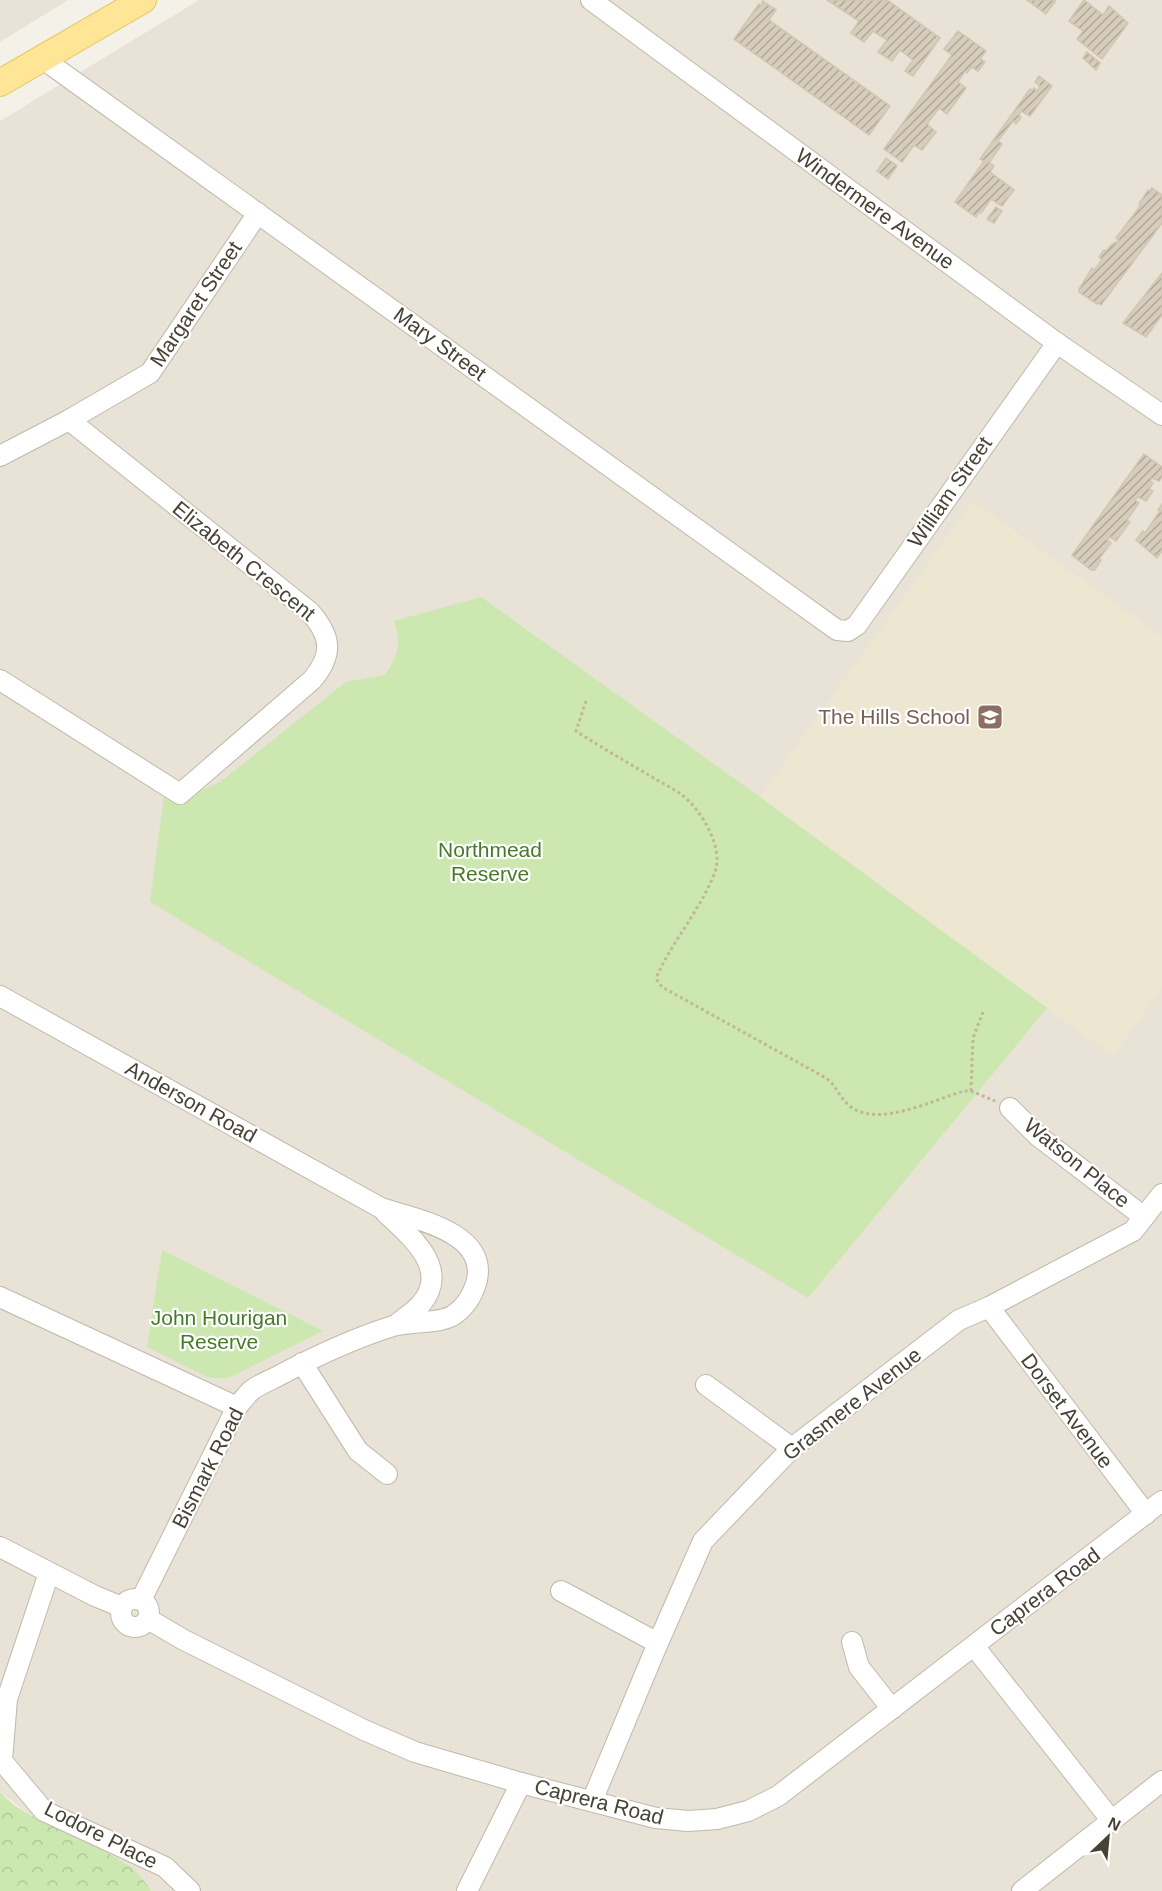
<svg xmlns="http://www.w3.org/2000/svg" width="1162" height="1891" font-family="Arial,sans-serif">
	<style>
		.residential { fill: #e8e3d6 }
		.education { fill: #ede7d2 }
		.forest { fill: url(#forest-crowns) }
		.park { fill: #cce8b0 }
		.building { fill: url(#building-hatch); stroke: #d1c6b0; stroke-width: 1.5 }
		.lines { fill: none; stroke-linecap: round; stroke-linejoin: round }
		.minor-casing { stroke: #c0b9aa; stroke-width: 22 }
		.major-casing { stroke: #e5c565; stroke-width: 28 }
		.path { stroke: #c1b69b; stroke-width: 3; stroke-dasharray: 3 3; stroke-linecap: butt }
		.minor { stroke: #fff; stroke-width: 20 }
		.major { stroke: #ffe696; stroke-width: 26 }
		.labels { text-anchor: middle; stroke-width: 4.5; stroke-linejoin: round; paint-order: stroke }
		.street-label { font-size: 21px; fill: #474236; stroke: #fff }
		.education-label { font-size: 21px; fill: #785e54; stroke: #fff; text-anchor: end }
		.park-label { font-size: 21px; fill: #447a29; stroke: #fff }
	</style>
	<defs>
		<pattern id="forest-crowns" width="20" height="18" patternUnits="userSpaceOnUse" patternTransform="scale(1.5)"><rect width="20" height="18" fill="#cce8b0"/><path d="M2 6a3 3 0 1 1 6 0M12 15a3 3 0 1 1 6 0" fill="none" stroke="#b1c898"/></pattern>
		<pattern id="building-hatch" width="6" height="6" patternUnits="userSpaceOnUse" patternTransform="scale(1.5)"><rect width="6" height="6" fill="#d6cdbd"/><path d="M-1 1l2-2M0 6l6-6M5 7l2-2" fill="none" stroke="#afa89a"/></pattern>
	</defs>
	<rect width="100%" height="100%" fill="#f4f1e8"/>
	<g class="residential">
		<path d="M0,0h68l-68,42z"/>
		<path d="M199,0h963v1891h-1011l-5,-10 -23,-19 -93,-47 -30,-23v-1671z"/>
	</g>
	<path class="education" d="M973,501l189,136v351l-49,68 -353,-259z"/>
	<path class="forest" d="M0,1792c34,39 131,55 151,99h-151z"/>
	<g class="park">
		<path d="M481,597l279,200 287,211 -239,290 -658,-396 14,-106 26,-1 30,-13 126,-100 39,-7c13,-19 17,-32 9,-54z"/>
		<path d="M162,1250l161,81 -95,47h-19l-62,-31z"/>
	</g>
	<g class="building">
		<path d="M827,0h60l53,38 -27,38 -8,-5 8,-11 -13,-10 -8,11 -14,-9 9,-12 -14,-9 -9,11 -13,-9 8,-12z"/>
		<path d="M1027,0h29l-10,14z"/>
		<path d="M1084,0l19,15 6,-9 19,17 -26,36 -25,-20 6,-8 -14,-10z"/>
		<path d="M763,1l13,9 -7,10 121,86 -21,29 -135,-96 25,-35 2,2z"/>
		<path d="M958,31l28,20 -6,8 5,3 -7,9 -7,-4 -4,6 -2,-2 -7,11 8,6 -19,26 -8,-6 -12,16 9,8 -14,18 -8,-5 -12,17 -18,-13 68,-94 -8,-6z"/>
		<path d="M1087,52l13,11 -4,7 -13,-12z"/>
		<path d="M1039,76l13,10 -22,30 -9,-5 -2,4 2,3 -5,6 -3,-3 -15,20 4,3 -13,19 5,3 -4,6 24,18 -12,16 -11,-7 -10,14 -2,-1 -3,5 -21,-15 29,-41 -4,-2 50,-70 2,1 2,-2 3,3 3,-5 -5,-4z"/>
		<path d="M886,158l11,8 -9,13 -11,-8z"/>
		<path d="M1152,188l10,7v28l-61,82 -3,-2 -1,1 -18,-12v-3l13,-21 2,2 8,-10 -3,-3 5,-7 2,1 6,-7 5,-2 2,-2 -3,-2 25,-33 -2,-1 9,-14 2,1z"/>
		<path d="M996,207l6,4 -8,12 -7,-4z"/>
		<path d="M1162,273v42l-16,22 -23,-14z"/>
		<path d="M1144,454l18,13v10l-3,4 -7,-3 -2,3 3,2 -4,6 4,2 -7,10 -8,-4 -3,3 4,3 -12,17 3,2 -14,19 -6,-4 -3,3 4,3 -12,16 2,1 -6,10h-4l-19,-15z"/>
		<path d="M1162,504v47l-5,7 -21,-18 7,-9 2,2 15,-22 -2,-1z"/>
	</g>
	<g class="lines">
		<defs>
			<g id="minor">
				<path d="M591,0l466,343 105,72"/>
				<path d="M43,59l794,571 11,1 9,-6 200,-282"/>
				<path d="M0,456l69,-36 81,-47 108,-160"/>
				<path d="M0,680l180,114 132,-114c22,-26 19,-44 -2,-68l-241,-192"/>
				<path d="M0,996l381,212c34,11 106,24 96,72 -4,15 -12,28 -25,36 -15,8 -42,5 -59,10 -38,12 -77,30 -113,49 -9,5 -20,9 -28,15 -5,4 -10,11 -15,17l-96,193"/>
				<path d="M1010,1108l28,28 106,81"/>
				<path d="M385,1212c25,24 66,56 36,92 -7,8 -17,14 -25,21"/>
				<path d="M0,1297l237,110"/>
				<path d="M989,1307l157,207"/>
				<path d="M302,1363l56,88 29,23"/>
				<path d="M706,1385l86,63"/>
				<path d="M0,1547l95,49 27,11"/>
				<path d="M49,1573l-42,126 -5,62 42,50 121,56 25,24"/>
				<path d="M561,1591l97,52"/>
				<circle cx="135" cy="1613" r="14"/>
				<path d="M148,1619l36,21 180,90 51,22 106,31 135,35 32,3 29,-2 31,-8 30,-15 384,-295"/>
				<path d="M852,1642l7,25 33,42"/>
				<path d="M974,1646l138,175"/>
				<path d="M592,1801l66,-158 45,-102 89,-93 167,-128 30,-13 144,-76 29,-37"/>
				<path d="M467,1891l54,-108"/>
				<path d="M1022,1891l140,-110"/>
			</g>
			<path id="major" d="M0,83l143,-83"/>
		</defs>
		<use href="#minor" class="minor-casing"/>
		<use href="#major" class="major-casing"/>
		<g class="path">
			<path d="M586,701l-10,30c23,15 47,29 71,43 11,7 24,13 35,21 19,14 42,53 33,77 -14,37 -42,68 -58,104v4l5,7 164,91c11,8 14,21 25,29 28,21 84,-8 113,-16h7l24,10"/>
			<path d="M971,1091l2,-53 10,-26"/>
		</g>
		<use href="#minor" class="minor"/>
		<use href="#major" class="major"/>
	</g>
	<defs>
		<symbol id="school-square" viewBox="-11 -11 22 22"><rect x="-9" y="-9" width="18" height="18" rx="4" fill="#8d6e63" stroke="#fff"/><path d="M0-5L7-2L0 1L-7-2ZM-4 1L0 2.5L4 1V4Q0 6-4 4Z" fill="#fff"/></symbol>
	</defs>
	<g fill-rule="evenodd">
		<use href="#school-square" x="975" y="702" width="30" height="30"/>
	</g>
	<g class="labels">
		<g class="street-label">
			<text transform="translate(875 209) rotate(36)" y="7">Windermere Avenue</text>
			<text transform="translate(196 304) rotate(-56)" y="7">Margaret Street</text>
			<text transform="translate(440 344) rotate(36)" y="7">Mary Street</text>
			<text transform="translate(950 492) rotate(-55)" y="7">William Street</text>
			<text transform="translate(244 561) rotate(39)" y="7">Elizabeth Crescent</text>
			<text transform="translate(191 1102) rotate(29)" y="7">Anderson Road</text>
			<text transform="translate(1077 1163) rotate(39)" y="7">Watson Place</text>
			<text transform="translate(852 1404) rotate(-38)" y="7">Grasmere Avenue</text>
			<text transform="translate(1067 1411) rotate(53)" y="7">Dorset Avenue</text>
			<text transform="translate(208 1468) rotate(-63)" y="7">Bismark Road</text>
			<text transform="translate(1045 1592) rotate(-37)" y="7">Caprera Road</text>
			<text transform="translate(599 1802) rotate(14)" y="7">Caprera Road</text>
			<text transform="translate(101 1835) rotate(27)" y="7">Lodore Place</text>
		</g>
		<g class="education-label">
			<text x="970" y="724">The Hills School</text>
		</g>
		<g class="park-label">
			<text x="490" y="857">Northmead<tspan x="490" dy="24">Reserve</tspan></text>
			<text x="219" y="1325">John Hourigan<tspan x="219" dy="24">Reserve</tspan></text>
		</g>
	</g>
	<g transform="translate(1108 1837) rotate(26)" stroke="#ffffff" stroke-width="4.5" paint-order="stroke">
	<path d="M0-4.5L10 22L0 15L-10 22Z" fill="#474236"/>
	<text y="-9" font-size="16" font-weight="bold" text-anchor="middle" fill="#474236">N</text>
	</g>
</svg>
